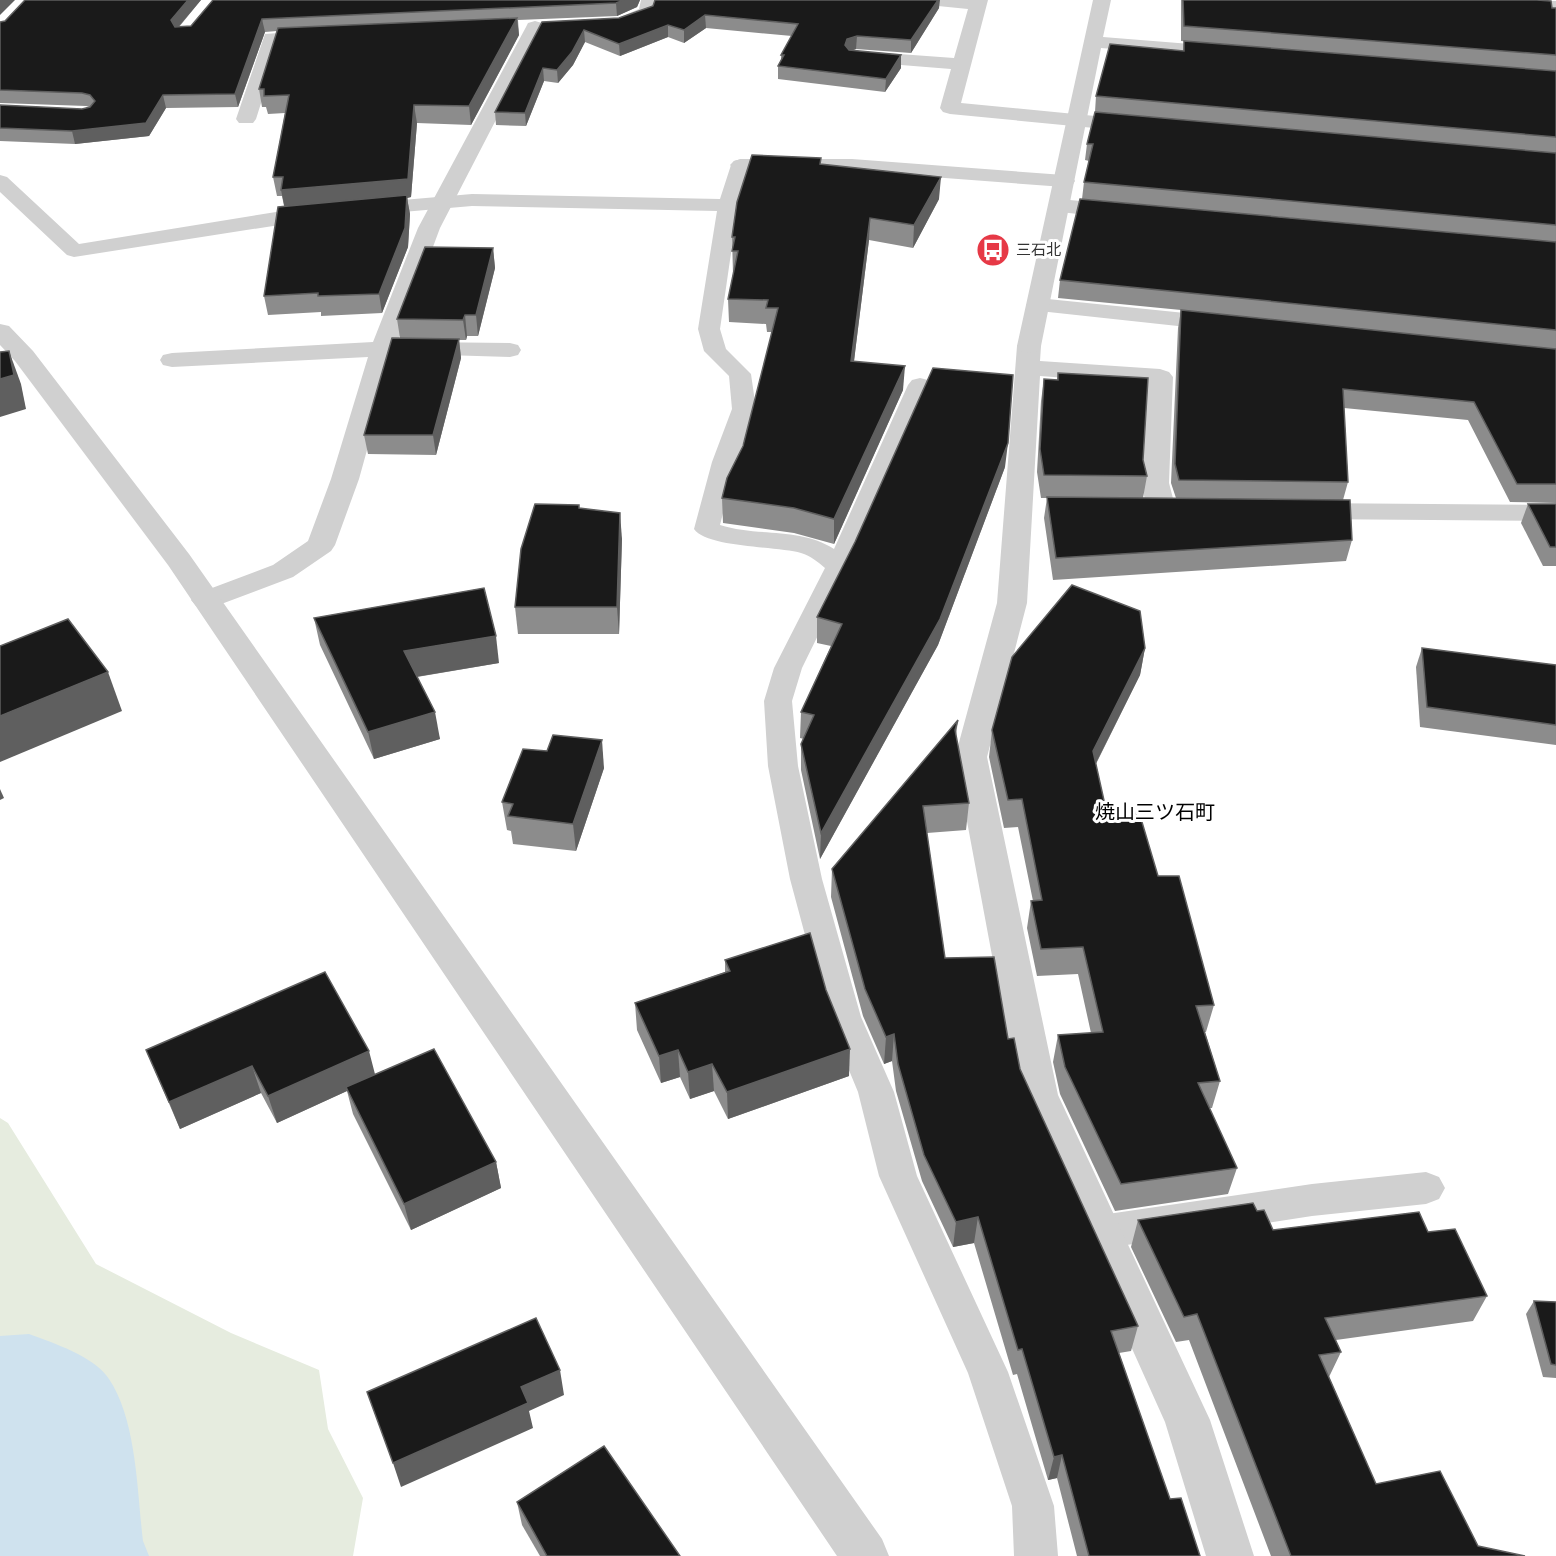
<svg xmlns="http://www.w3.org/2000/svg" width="1556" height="1556" font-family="Figtree,'Noto Sans JP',sans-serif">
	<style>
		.green { fill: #e6ecdf }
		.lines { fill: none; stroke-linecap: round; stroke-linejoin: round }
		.river { fill: #cfe2ee; fill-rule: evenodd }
		.service { fill: #d0d0d0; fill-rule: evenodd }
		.minor { fill: #d0d0d0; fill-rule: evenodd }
		.tertiary { fill: #d0d0d0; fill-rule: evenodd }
		.wall { fill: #8c8c8c }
		.shaded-wall { fill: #5f5f5f }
		.building { fill: #1a1a1a; stroke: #5f5f5f; stroke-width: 1.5 }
		.labels { text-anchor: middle; stroke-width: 6; stroke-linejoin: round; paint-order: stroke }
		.far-poi-label { font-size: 15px; fill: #333; stroke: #fff; text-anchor: start }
		.neighbourhood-label { font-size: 20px; fill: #000; stroke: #fff }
	</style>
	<rect width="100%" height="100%" fill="#fff"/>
	<path class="green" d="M0,1118l8,5 88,141 135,69 88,37 9,59 35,69 -10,58h-233l-13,-56 -42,-86 -65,26z"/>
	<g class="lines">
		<path class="river" d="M29,1334c24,9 65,22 80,45 28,42 28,113 34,162l6,15h-149v-220z"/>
		<g class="service">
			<path d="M741,159l7,2 3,4 -13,40 -18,124 6,20 25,25 5,35 -20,53 -16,63c37,12 81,2 114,24l74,-164 4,-5 8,-2 8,2 4,5 -80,181 -50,102 -10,33 6,65 24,113 39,138 33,75 23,84 91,196 46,134 4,50h-44l-2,-50 -44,-133 -89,-197 -21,-84 -31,-75 -37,-138 -22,-113 -4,-65 10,-33 51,-100c-7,-6 -14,-12 -24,-15 -23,-7 -94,-5 -107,-24l18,-67 20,-53 -3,-33 -25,-25 -6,-22 19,-118 -245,-5 -104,9 -7,-2 -3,-4 3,-4 7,-2 104,-9 248,5 11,-34 3,-4z"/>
			<path d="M0,175l7,2 72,67 197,-32 41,-4 7,2 3,4 -3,4 -250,39 -7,-2 -67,-63z"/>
			<path d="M419,342l91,1 8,2 3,5 -3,5 -8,2 -99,-3 -3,-5 3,-5z"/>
			<path d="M1426,1172l13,5 6,11 -6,11 -13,5 -114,12 -211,33 -13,-5 -6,-12 6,-12 13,-5 211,-31z"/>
		</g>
		<g class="minor">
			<path d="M641,0h18l-6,16 -33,12 -18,-1 -3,-4 3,-4 16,-1 21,-9z"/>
			<path d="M919,0h69l-27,103 175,17 7,2 3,4 -3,4 -7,2 -186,-18 -7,-2 -3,-4 11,-39 -100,-8 -2,-4 2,-4 7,-2 96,7 14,-49 -40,-4 -6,-1z"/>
			<path d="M1463,0l93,1v10l-84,-6 -6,-1z"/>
			<path d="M535,21l7,2 2,4 -104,201 -45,121 -36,130 -24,66 -4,6 -38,26 -77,29 -10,3 -10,-3 -5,-6 5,-6 77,-29 35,-24 23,-62 37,-122 -196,10 -9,-2 -3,-5 3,-5 9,-2 201,-11 45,-114 108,-201 2,-4z"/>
			<path d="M319,30l7,2 2,4 -2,4 -46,3 -24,76 -3,4h-14l-3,-4 29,-85z"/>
			<path d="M741,159h111l212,16 8,1 3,5 -3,5 -8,1 -212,-16 -118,-2 -4,-4 4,-4z"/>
			<path d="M1059,199l64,6 8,2 3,5 -3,5 -8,2 -72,-8 -3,-5 3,-5z"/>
			<path d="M1038,298l186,19 9,2 3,5 -3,5 -9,2 -194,-21 -4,-5 4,-5z"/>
			<path d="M1029,339l9,2 3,5 -1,15 120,8 9,3 4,5 -4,106 7,27 -4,6 -10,2 -10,-2c-19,-27 -7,-99 -5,-132l-107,-8 -13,227 -40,154 71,338 152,325 44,136h-48l-41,-134 -147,-327 -63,-338 42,-154 20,-257 3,-5z"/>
			<path d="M1306,503l250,2v16l-250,-2 -10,-2 -4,-6 4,-6z"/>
		</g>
		<g class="tertiary">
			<path d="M1093,0h18l-8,37 125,10 7,2 2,4 -2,4 -7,2 -127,-11 -60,298 -3,5 -9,2 -9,-2 -3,-5z"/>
			<path d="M0,324l9,2 24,25 156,203 693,985 7,17h-52l-669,-991 -153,-204 -15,-16z"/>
		</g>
	</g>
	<g class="wall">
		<path d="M201,0l-22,27 12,-1 22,-26h427l-3,7 -20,9 -99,4 1,15 -48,90 -54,-2 -6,74 -4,1 3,16 -2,33 -26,66 -61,3v-4l-53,3 -4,-19 20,-90 -2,-10h-5l-4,-19 12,-64 -17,1 -2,-7h-4l-3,-18 18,-58 -12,1 -27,75 -72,1 -17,28 -74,8 -75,-3v-36l82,4 8,-2 -4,-1 -86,-3v-81z"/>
		<path d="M1181,0h356l15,8h4v63l-375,-30z"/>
		<path d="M653,6l286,2 -28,45 -55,-4 -5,2 50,17 -16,24 -107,-13v-13l3,-6v-5l11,-19 -86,-8 -22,15 -16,-6 -48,19 -35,-14 -12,23 -15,18 -14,-2 -18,45 -30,-1 -1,-13 47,-90 77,-4z"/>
		<path d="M1184,41l372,30v171l-474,-43 2,-17 5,-21 -4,-1 2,-16 8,-32 1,-16 87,-45z"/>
		<path d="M821,164l118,35 -26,49 -44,-8 -15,121 49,29 -69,154 -40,-11 -71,-10 -1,-25 21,-52 29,-114h-5l-1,-8 -37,-2 -1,-23 5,-25 -1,-37z"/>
		<path d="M1556,242v261l-46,-1 -42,-82 -124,-12 4,74 -5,18 9,40 -6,21 -293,19 -9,-62 3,-20h-6l-4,-26 4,-71 3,-22 13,1 1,-7 85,87 4,16 -4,22h33l-5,-15 7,-155 3,-18 -123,-12 2,-18z"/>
		<path d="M493,248l2,20 -17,68h-11l-1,4h-7l2,18 -25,97 -68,-1 -4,-19 36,-97 -3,-19z"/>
		<path d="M1005,467l-67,178 -118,214 -19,-89v-26l3,-5 -4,-1 1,-26 30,-66 -14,-3v-26z"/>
		<path d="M1528,504h28v62h-13l-22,-43z"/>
		<path d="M580,508l42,31 -3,95h-101l-3,-27z"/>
		<path d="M314,618l185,45 -82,14 23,62 -66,20 -54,-114z"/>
		<path d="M1145,648l-5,27 -44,89 11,50 51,62 56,129 -8,27h-1l15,49 -8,27h-3l28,60 -9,26 -113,17 -55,-117 -7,-32 5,-27 33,-2 -13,-59 -41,2 -10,-48 4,-27h2l-15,-74 -14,1 -15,-71 3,-27z"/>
		<path d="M1422,648l134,17v80l-136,-18 -4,-60z"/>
		<path d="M958,720l-2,16 13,67 -3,27 -39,3 18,125 63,81 12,30 118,257 -7,25 -12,2 51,146 30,57h-123l-20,-78 -9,2 -31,-106 -4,1 -39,-132 -21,4 -31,-66 -26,-90 -4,-30 -8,3 -21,-48 -32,-119 1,-28z"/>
		<path d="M547,751l57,17 -28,83 -63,-7 -2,-13 -4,-1 -5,-28z"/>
		<path d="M725,960l124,116 -121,43 -14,-28 -24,8 -10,-22 -19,6 -24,-53 -2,-27 90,-31z"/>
		<path d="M146,1050l229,24 121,88 5,26 -90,42 -58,-116 -6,-23 -70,32 -16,-30 -81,36z"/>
		<path d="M1257,1211l16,19 155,2 59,64 -14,25 -137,19 5,12 -12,25 47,107 102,62 47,10h-254l-82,-216 -13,2 -45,-95 7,-27z"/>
		<path d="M1534,1301l22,1v76l-13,-1 -17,-63z"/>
		<path d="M517,1502l163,54h-140l-18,-31z"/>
	</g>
	<g class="shaded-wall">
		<path d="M0,0h15l-15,15z"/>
		<path d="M188,0h13l-27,32 -3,-12z"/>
		<path d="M624,0h16l-3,7 -20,9 -1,-13z"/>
		<path d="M938,0h2l-1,8 -28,45v-13z"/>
		<path d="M705,15l1,13 -22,15v-13z"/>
		<path d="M517,18l2,17 -48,90 -2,-19z"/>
		<path d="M262,19l3,13 -27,75 -3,-13z"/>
		<path d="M668,25v12l-48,19 -1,-12z"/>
		<path d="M584,30l1,12 -12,23 -15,18 -1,-13z"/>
		<path d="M857,36l-1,13 -9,3 -2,-7 2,-6z"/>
		<path d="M901,55v13l-16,24 1,-13z"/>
		<path d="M543,68l1,13 -18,45 -1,-13z"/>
		<path d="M163,95l3,13 -17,28 -74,8 -3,-13z"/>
		<path d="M414,105l3,18 -6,74 -4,1 3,16 -2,33 -26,66 -3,-19 -94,-85 -4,-19z"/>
		<path d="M941,177l-2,22 -26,49 1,-23z"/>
		<path d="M870,218l-1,22 -18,145v-24z"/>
		<path d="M493,248l2,20 -17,68 -2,-21z"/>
		<path d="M465,315l2,21 -1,4 -3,-20z"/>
		<path d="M459,339l2,19 -25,97 -3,-20z"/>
		<path d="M9,351l12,33 5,25 -26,8v-38z"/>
		<path d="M905,366l-2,24 -69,154v-25z"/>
		<path d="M1008,443l-3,24 -67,178 -118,214 1,-26z"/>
		<path d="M620,513l2,26 -3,95 -2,-27z"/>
		<path d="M496,636l3,27 -90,15 -5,-27z"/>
		<path d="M1145,648l-5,27 -52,104 5,-28z"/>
		<path d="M108,672l14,39 -122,51v-46z"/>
		<path d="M435,712l5,27 -66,20 -6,-27z"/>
		<path d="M602,740l2,28 -28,83 -3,-27z"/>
		<path d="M0,789l4,9 -4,2z"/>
		<path d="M894,1034l-2,27 -8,3 2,-27z"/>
		<path d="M850,1049l-1,27 -121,43 -1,-27z"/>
		<path d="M678,1050l2,27 -19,6 -2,-27z"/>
		<path d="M369,1051l7,27 -30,9 1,4 -70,32 -9,-27z"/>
		<path d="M712,1064l2,27 -24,8 -2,-27z"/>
		<path d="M252,1066l9,27 -81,36 -11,-27z"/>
		<path d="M496,1162l5,26 -90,42 -7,-26z"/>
		<path d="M978,1217l-4,26 -21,4 3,-25z"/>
		<path d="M560,1370l4,25 -35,16 4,17 -132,59 -8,-24 128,-76z"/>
		<path d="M1062,1455l-5,23 -9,2 6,-23z"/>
	</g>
	<g class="building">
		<path d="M25,0h163l-17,20 4,7 16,-1 22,-26h411l-8,3 -354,16 -27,75 -72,1 -17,28 -74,8 -72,-3v-23l82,4 8,-2 5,-6 -5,-6 -8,-2 -82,-3v-68l5,-1z"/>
		<path d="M655,0h283l-27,40 -54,-4 -10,3 -2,6 4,5 52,5 -15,24 -108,-13 6,-11h-3l17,-31 -93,-9 -21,15 -16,-5 -49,19 -35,-14 -12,22 -15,18 -14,-2 -18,45 -30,-1 47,-90 77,-4 34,-12z"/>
		<path d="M1183,0h354l14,1 1,7h4v47l-372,-29z"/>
		<path d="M517,18l-48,88 -55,-1 -6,74 -127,11 2,-13h-10l16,-82 -25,1v-7h-5l19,-61z"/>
		<path d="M1184,41l372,30v66l-460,-41 14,-52 74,7z"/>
		<path d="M1095,112l461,41v72l-472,-43 9,-38h-6z"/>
		<path d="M752,155l69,3 -1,6 121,13 -27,48 -44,-7 -19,143 54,5 -71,153 -40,-11 -72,-10 5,-20 16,-32 35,-138h-12l2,-8 -40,-1 10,-48h-6l3,-14h-3l5,-35z"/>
		<path d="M407,195l-2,33 -26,66 -61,2v-3l-54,3 14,-89z"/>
		<path d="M1080,199l476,43v88l-496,-50z"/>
		<path d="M425,247l68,1 -17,67h-11l-2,5 -66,-1z"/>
		<path d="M1181,310l375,39v135h-39l-43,-82 -131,-13 5,93 -169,-2 -4,-16z"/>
		<path d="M392,338l67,1 -26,96h-69z"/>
		<path d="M9,351l5,24 -14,4v-27z"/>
		<path d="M933,368l80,7 -5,68 -68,176 -119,214 -20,-89 13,-29 -13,-3 41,-88 -25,-7 38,-75z"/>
		<path d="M1058,373l90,5 -5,82 4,16 -103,-1 -4,-26 4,-70 14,1z"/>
		<path d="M1047,497l303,3 2,40 -296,18z"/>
		<path d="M535,504l44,1v3l41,5 -3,94h-102l6,-58z"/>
		<path d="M1528,504h28v43h-6z"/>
		<path d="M1072,585l68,26 5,37 -52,103 14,63 32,-2 19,64h21l35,129 -18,1 24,75 -22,2 39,85 -116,16 -56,-117 -7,-32 45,-3 -20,-85 -42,2 -10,-48 11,-1 -20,-101 -14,1 -16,-70 20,-73z"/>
		<path d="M484,588l12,48 -92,15 31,61 -67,20 -54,-114z"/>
		<path d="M68,619l40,53 -108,44v-70z"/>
		<path d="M1422,648l134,17v60l-129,-18z"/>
		<path d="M958,720l-3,10 14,73 -46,3 22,152 49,-1 14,82 6,-1 6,31 118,257 -27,5 59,168 11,-1 19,58h-111l-27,-101 -8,2 -32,-108 -4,1 -40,-133 -22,5 -32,-67 -26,-91 -4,-30 -8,3 -21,-48 -33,-120z"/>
		<path d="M553,735l49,5 -29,84 -65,-8 5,-12 -11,-2 21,-53 24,2z"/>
		<path d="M810,933l16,57 24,59 -123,43 -15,-28 -24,8 -10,-22 -19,6 -24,-53 95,-32 -5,-11z"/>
		<path d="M325,972l44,79 -101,45 -16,-30 -83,36 -23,-52z"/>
		<path d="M434,1049l62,113 -92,42 -58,-117z"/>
		<path d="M1253,1203l4,8 7,-1 9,20 146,-18 9,20 27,-3 32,67 -162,22 16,34 -22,3 57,129 64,-13 38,75 47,10h-234l-94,-242 -13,3 -46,-97z"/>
		<path d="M1534,1301l22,1v63l-5,-1z"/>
		<path d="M536,1318l24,52 -39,17 7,16 -135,60 -26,-71z"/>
		<path d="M604,1446l76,110h-133l-30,-54z"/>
	</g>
	<defs>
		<symbol id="bus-disc" viewBox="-11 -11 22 22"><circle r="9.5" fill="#e63946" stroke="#fff"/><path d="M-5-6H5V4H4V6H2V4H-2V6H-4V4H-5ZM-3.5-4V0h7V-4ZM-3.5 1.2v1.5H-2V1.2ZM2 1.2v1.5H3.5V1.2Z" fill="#fff"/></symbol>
	</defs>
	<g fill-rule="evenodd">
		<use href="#bus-disc" x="974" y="231" width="38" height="38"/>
	</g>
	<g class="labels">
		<g class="far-poi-label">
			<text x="1016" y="255">三石北</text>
		</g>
		<g class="neighbourhood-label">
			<text x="1155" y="819">焼山三ツ石町</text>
		</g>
	</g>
</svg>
